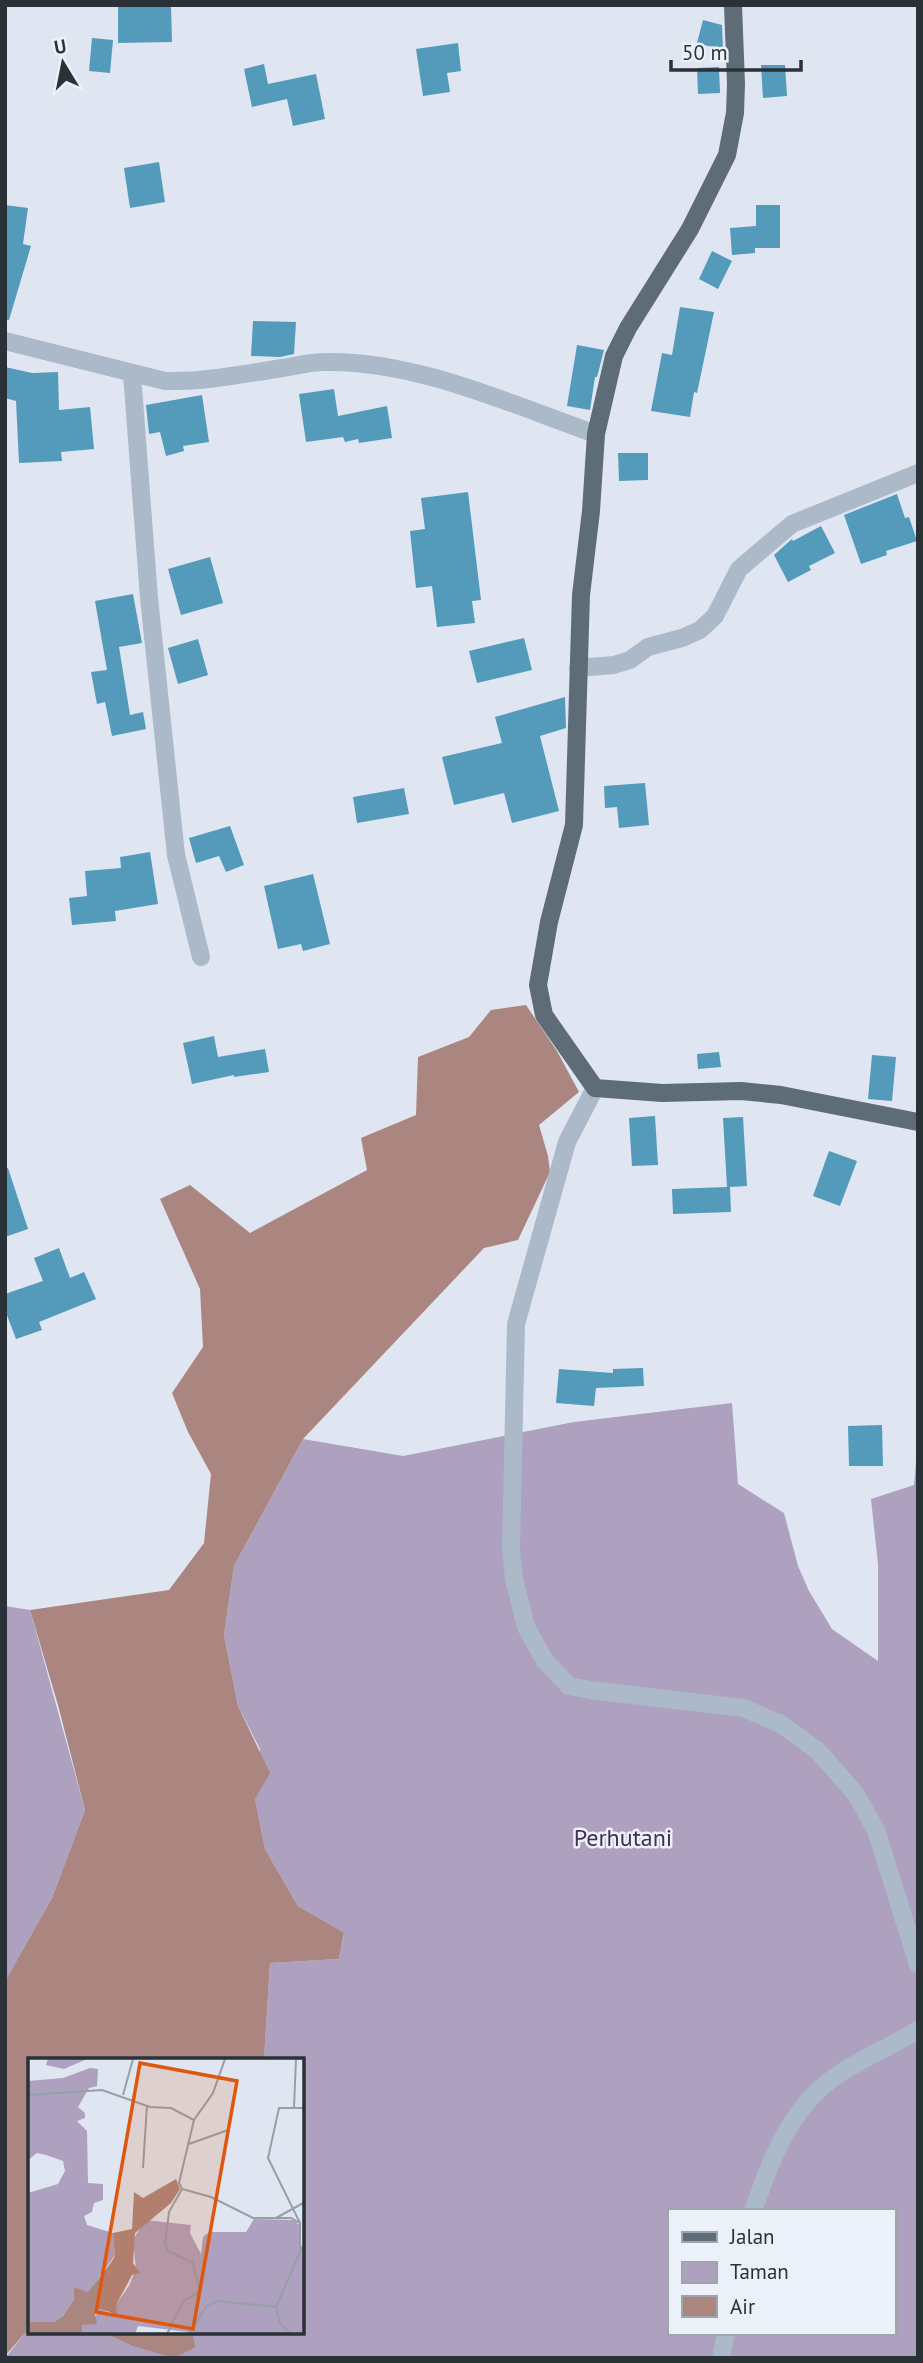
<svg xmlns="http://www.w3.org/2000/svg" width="923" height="2363" font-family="'PT Sans',sans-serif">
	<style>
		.green { fill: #ada1bf; fill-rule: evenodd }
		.water { fill: #ab8681 }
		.building { fill: #539abb }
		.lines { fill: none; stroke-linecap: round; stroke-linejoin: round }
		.minor { stroke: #acb9c8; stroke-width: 18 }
		.major { stroke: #5d6c77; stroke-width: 18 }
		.labels { text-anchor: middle; stroke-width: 5; stroke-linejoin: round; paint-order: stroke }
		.park-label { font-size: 24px; fill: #403053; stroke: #ecf1f9 }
		.inset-road { fill: none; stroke: #979ea7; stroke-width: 2 }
		.view { fill: #de570e; fill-opacity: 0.15; stroke: #de570e; stroke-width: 3.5 }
		.inset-edge { fill: none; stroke: #2a3237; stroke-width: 3.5 }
	</style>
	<rect width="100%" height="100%" fill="#dfe6f1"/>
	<g class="green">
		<path d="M732,1403l6,81 46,29 14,53 11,25 23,38 46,32v-97l-7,-65 43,-14 4,-47v920h-913l20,-25 5,-1 74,1 26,12 66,2 -4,-14h111v-273h-39l6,-97 69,-4 5,-25 -46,-28 -33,-57 -10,-50 5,-50 -22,-43 -14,-71 10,-69 69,-127 100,17 171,-34zM669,2211h224v122h-224z"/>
		<path d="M5,1606l25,4 55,200 -33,88 -47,83z"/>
	</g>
	<g class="water">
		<path d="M526,1005l31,46 22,41 -40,33 9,31 2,16 -32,68 -34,8 -181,191 -69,127 -10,69 14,71 32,67 -15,26 10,50 33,57 46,27 -5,26 -69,4 -6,97h-234v272l-5,1 -20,23v-375l47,-83 33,-88 -27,-105 -28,-95 139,-20 35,-47 7,-69 -23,-42 -16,-39 31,-46 -3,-58 -40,-90 30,-14 60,48 117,-63 -6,-32 55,-23 2,-58 51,-20 22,-27z"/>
		<path d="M104,2333h88l4,14 -22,11 -44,-13z"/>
	</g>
	<g class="building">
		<path d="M118,5h53l1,37 -54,1z"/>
		<path d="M703,20l19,5 1,25 -26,-7z"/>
		<path d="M92,38l21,2 -3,33 -21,-2z"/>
		<path d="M458,43l3,28 -14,2 3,19 -27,4 -7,-47z"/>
		<path d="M264,64l4,20 48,-10 9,45 -32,7 -6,-27 -35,8 -8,-38z"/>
		<path d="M761,65h24l2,31 -24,2z"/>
		<path d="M719,67l1,26 -22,1 -1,-26z"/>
		<path d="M159,162l6,40 -35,6 -6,-40z"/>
		<path d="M5,205l23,3 -5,36 8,2 -22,74h-4z"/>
		<path d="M756,205h24v43h-25v5l-23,2 -2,-27 26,-2z"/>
		<path d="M712,251l20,10 -14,28 -19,-10z"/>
		<path d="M680,307l34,5 -17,81 -3,-1 -4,25 -39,-6 11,-58 10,2z"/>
		<path d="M253,321l43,1 -2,32 -14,3 -29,-1z"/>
		<path d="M577,345l27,5 -7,27h-2l-5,33 -23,-4z"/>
		<path d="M5,367l27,6 26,-1 1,38 31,-3 4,42 -33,3 1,9 -43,2 -3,-62 -11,-3z"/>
		<path d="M334,389l4,27 49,-10 5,32 -33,5 -1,-4 -13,3 -2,-5 -37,5 -7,-48z"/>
		<path d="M202,395l7,47 -26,4 1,5 -18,5 -6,-24 -11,2 -3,-29z"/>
		<path d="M618,453h30v27l-29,1z"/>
		<path d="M468,492l13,108 -9,1 3,22 -38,4 -5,-41 -16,2 -6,-57 15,-2 -4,-31z"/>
		<path d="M897,494l8,24 4,-1 8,24 -31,10 1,4 -26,9 -17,-49z"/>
		<path d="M821,526l14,27 -26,13 2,4 -23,12 -14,-27 18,-16 1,2z"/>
		<path d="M210,557l13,46 -42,12 -13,-46z"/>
		<path d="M133,594l9,49 -23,4 11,68 13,-3 3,17 -34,7 -7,-34 -8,2 -6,-32 16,-2 -12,-69z"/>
		<path d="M524,638l8,32 -55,13 -8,-32z"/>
		<path d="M198,639l10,36 -30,9 -10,-36z"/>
		<path d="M565,697l1,31 -26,8 19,75 -47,12 -8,-30 -50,12 -12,-48 60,-14 -7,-26z"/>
		<path d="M645,783l4,42 -30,3 -2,-21 -12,1 -1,-22z"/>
		<path d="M404,788l5,26 -52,9 -4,-26z"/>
		<path d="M230,826l14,39 -18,7 -7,-16 -23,7 -7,-25z"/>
		<path d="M150,852l8,52 -43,7 1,10 -44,4 -3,-27 18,-2 -2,-25 36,-3 -1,-11z"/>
		<path d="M313,874l17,70 -27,7 -2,-7 -23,5 -14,-63z"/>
		<path d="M214,1036l4,21 47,-8 4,23 -35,5v-2l-42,9 -9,-41z"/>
		<path d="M719,1052l2,15 -23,2 -1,-15z"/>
		<path d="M872,1055l24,2 -4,44 -24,-2z"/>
		<path d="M655,1116l3,49 -26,1 -3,-48z"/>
		<path d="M743,1117l4,69 -17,1 1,25 -58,2 -1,-25 55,-2 -4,-69z"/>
		<path d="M829,1151l28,10 -17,45 -27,-10z"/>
		<path d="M8,1168l20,61 -23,8v-68z"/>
		<path d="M59,1248l11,30 14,-6 12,27 -57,23 3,8 -26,9 -11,-29v-16l38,-13 -9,-23z"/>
		<path d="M643,1368l1,18 -48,2 -2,18 -38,-3 3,-34 54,4v-4z"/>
		<path d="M882,1425l1,41h-34l-1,-40z"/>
	</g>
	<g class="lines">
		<g class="minor">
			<path d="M5,341l160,40c40,1 78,-7 117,-13 14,-2 28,-6 42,-6 92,-2 186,42 272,72"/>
			<path d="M132,374l17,224 27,257 25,102"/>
			<path d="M578,668l36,-3 16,-5 18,-13 34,-9 18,-8 15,-14 24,-47 53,-45 126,-51"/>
			<path d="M595,1088l-28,54 -51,182 -5,225 3,30 12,48 19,34 24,25 21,4 153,18 38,16 37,27 37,42 21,37 42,134"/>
			<path d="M753,2211c19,-54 38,-107 89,-139 24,-15 51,-27 76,-42"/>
			<path d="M721,2358l5,-25"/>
		</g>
		<path class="major" d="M733,5l3,79 -1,29 -8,42 -37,74 -62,99 -14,28 -18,78 -5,77 -10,84 -7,230 -25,97 -11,63 6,30 51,73 67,5 79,-2 40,4 137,27"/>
	</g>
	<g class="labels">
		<g class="park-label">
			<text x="623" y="1846">Perhutani</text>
		</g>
	</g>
	<g transform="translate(28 2058)">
		<rect width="276" height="276" fill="#dfe6f1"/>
		<path d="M20,1h39l-23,10 -18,-4zM62,10l8,1 -1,17 -8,2 -11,19 7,6v5l-8,3 10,10 1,52 15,1v16l-9,3 -2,9 -8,4 3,9 26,8 2,22 -27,38 -14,-6v12l-11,17 -9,6h-26v-129l30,-9 7,-13 -2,-10 -17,-6 -9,-2 -9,7v-79l35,-3zM226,161l40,1 5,5 2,21h3v88l-107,-1 -59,-7 -3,8h-53v-9l13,-7 4,-9 11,4 19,-27 7,-17 -3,-29 12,-20 46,5 -1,8 11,21 2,-17 6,-5h37z" fill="#ada1bf"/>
		<path d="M148,121l4,10 -9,14 -36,30 -2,30 7,10 -8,2 -16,30 1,9 -18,-5 -4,4 2,11 -15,1v9h-54v-12h26l9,-6 11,-17v-12l14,5 22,-28 5,-8 -2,-23 19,-4 2,-37 9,6z" fill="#ab8681"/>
		<path class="inset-road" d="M197,1l-12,34 -19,27 -15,63 3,6 29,8 42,21h38l9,5M0,37l74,-5 48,17 21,1 23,12M95,37l10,-36M266,49l2,-48M161,86l39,-14M115,110l4,-63M248,160l29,-16M139,276l16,-33 17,-9 -7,-29 -25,-12 -3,-7 4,-32 13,-23M161,276l17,-27 11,-6 59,6M264,276l-12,-10 -4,-17 24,-55v-29l-32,-65 11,-50h26"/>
		<path class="view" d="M112,5l97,18 -44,248 -97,-17z"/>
		<rect width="276" height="276" class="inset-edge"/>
	</g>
	<rect width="923" height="2363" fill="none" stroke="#2a3237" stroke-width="14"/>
	<rect x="668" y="2209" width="228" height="126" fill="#ecf1f9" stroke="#9ea5ab" stroke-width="2"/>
	<rect x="682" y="2232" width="35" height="10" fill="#5d6c77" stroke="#9ea5ab" stroke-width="2"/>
	<text x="730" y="2244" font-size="21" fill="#2a3237">Jalan</text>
	<rect x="682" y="2262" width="35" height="21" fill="#ada1bf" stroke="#9ea5ab" stroke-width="2"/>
	<text x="730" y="2279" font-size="21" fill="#2a3237">Taman</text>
	<rect x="682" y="2296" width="35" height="21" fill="#ab8681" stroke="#9ea5ab" stroke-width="2"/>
	<text x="730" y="2314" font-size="21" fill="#2a3237">Air</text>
	<g transform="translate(63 63) rotate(350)" stroke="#ecf1f9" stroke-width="5" paint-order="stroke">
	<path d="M0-5L12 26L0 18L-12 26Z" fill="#2a3237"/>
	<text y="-10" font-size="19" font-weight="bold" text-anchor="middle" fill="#2a3237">U</text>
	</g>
	<path d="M671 60v10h130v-10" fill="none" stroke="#2a3237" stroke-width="3.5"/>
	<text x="682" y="60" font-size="21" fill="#2a3237" stroke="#ecf1f9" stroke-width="5" paint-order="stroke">50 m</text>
</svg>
